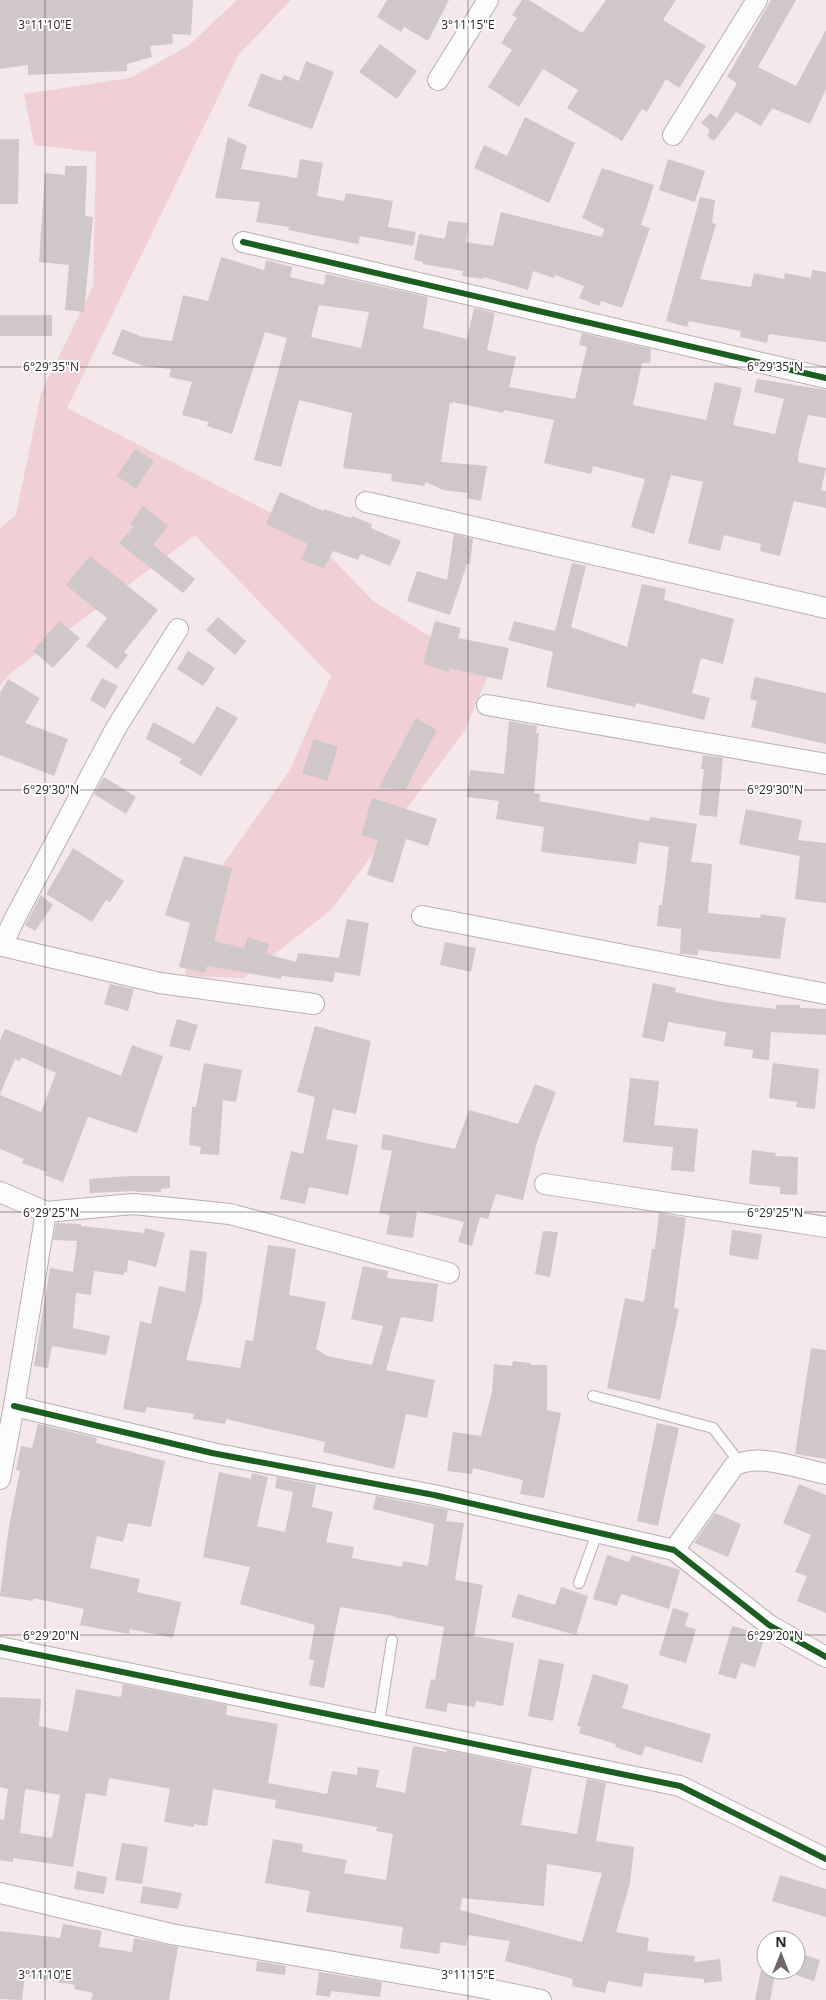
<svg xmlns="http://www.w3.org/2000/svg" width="826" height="2000" font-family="'Open Sans',sans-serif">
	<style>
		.green { fill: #f1cfd6 }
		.building { fill: #d0c7c8; fill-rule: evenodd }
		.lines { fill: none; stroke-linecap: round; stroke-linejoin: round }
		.lane-casing { stroke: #b9b0b1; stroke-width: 12 }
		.street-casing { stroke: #b9b0b1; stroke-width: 22 }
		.lane { stroke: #fdfcfc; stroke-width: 10 }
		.street { stroke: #fdfcfc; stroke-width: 20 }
		.cycleway-casing { stroke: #fff; stroke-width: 9 }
		.cycleway { stroke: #1b5e20; stroke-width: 6 }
		.ticks { fill: none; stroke: #2a2224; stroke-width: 1; stroke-opacity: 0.45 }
		.ticks-label { font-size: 12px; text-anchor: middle; fill: #2a2224; stroke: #fff; stroke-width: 4; stroke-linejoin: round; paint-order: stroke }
	</style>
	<rect width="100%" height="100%" fill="#f4e8ea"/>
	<path class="green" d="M237,0h54l-52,54 -172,354 239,123 67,70 116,72 -24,57 -133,179 -88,69 -59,-2 7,-68 98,-138 41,-94 -136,-141 -184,138 -11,13v-158l16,-13 25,-122 52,-107 3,-134 -62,-7 -10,-51 106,-16 58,-32z"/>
	<g class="building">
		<path d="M0,0h193l-2,35 -19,-1 1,10 -23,2 2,11 -25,7v7l-99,4v-10l-28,4z"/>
		<path d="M387,0h62l-21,41 -24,-14 -3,5 -24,-15z"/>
		<path d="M522,0h7l53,33 24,-33h70l-13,20 43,26 -27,42 -13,-9 -19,33 -5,-3 -20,32 -55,-33 11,-18 -35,-21 -24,38 -31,-20 24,-37 -11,-7 16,-25 -5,-3z"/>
		<path d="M771,0h25l-38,67 38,19 30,-56v59l-16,35 -38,-16 -11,18 -25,-14 -22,29 -7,-5 3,-6 -9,-7 9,-10 7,5 20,-35 -10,-6z"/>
		<path d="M380,44l37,27 -20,28 -38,-27z"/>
		<path d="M306,61l28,11 -22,57 -64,-23 13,-33 20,8 3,-6 15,6z"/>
		<path d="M525,117l50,26 -26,60 -75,-35 10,-23 23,11z"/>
		<path d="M228,137l19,9 -6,23 56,9 3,-19 23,4 -6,33 27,5 2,-8 47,8 -5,26 28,5 -3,14 -53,-10 -2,8 -70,-14 1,-3 -33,-5 4,-20 -45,-4z"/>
		<path d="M0,139h19l-1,65h-18z"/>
		<path d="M668,159l37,12 -10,31 -36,-12z"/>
		<path d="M65,166h22l-2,50 8,1 -9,95 -19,-2 4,-45 -30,-3 6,-89 20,2z"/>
		<path d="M602,168l52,17 -13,40 9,3 -28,80 -21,-7 -2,5 -20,-8 5,-12 -29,-11 -1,3 -21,-7 -5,19 -44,-13 -1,2 -21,-3 1,-5 -40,-7v-2l-9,-2 5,-26 26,5 3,-18 20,2 -2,19 27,4 8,-34 101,25 2,-8 -22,-11z"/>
		<path d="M700,197l15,3 -3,23 4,1 -16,55 51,8 3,-14 30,6 1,-6 26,5 1,-8 14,2v70l-57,-8 -2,9 -27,-6 1,-6 -52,-10 -2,6 -21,-6z"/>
		<path d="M221,257l43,13 2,-10 26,7 -2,10 34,8 2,-11 102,23 -5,31 44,11 7,-31 21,5 -8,37 29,7 -7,30 66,12 12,-52 -8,-2 3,-12 69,16 -1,14h-8l-9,42 73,15 9,-38 27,6 -9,37 42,9 9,-35 -30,-7 3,-13 69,11v28l-18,-3 -9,35 -1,12 28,6 -5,22 5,1v17l-32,-7 -14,55 -20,-5 1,-7 -37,-9 -4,16 -32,-8 15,-61 -32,-7 -17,59 -23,-7 14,-48 -52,-13 -2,8 -47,-11 10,-43 -50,-10 -1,3 -50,-11v2l-3,-1 -9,59 46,4 -6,35 -14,-3 1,-5 -25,-3 -17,-8 -2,4 -33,-5 1,-7 -49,-6 9,-55 -53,-13 -18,67 -27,-7 33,-122 -22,-6 -33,102 -25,-8 2,-4 -27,-7 10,-33 -23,-5 2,-8 -28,-3 -31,-12 10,-25 21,8 29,4 11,-46 25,6zM319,305l50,7 -8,36 -50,-11z"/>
		<rect x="0" y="315" width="52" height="21"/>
		<path d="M135,449l19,12 -18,28 -19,-13z"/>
		<path d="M280,492l43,19 1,-2 27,9 1,-2 20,8 -1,4 30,13 -11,25 -29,-12 -3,6 -25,-9 -9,17 -23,-8 7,-16 -42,-20z"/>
		<path d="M143,506l25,20 -15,19 42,34 -12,14 -64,-50 15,-17 -4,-2z"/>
		<path d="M454,534l19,5 -3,25h-3l-17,51 -43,-14 10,-30 30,9z"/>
		<path d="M90,556l68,54 -34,42 4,3 -11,14 -31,-23 21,-28 -41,-33z"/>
		<path d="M572,563l14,3 -15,61 56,20 15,-63 24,5 -2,11 70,19 -11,45 -22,-6 -9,35 18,5 -6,22 -68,-17 -1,4 -89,-20 7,-35 -45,-12 6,-19 41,10z"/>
		<path d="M218,617l28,24 -11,14 -29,-25z"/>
		<path d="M59,621l21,17 -27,30 -20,-17z"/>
		<path d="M435,621l26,7 -3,10 51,10 -7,32 -53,-12v4l-26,-8z"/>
		<path d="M188,651l27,17 -12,18 -26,-17z"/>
		<path d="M755,677l71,16v51l-75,-17 6,-26 -7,-2z"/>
		<path d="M102,678l16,8 -13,23 -15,-9z"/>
		<path d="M8,679l32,19 -15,25 43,16 -14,37 -54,-21v-62z"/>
		<path d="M217,706l21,12 -37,58 -22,-13 3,-4 -36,-20 7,-17 41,22z"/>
		<path d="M416,718l21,12 -32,60 -26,-3z"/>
		<path d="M509,721l28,5 -1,7h3l-5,60 6,1 -1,7 110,20 1,-4 47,7 -6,38 21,2 -4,49 52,5 1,-4 25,4 -6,41 -82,-9v5l-18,-1 1,-25 -24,-3 2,-21h3l7,-58 -30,-5 -3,22 -95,-12 3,-25 -48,-8 3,-18 -32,-4 3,-27 34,4z"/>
		<path d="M314,739l24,8 -11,34 -25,-8z"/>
		<path d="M703,755l20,3 -6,59 -18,-2 5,-46h-3z"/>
		<path d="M104,777l32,20 -10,17 -32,-20z"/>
		<path d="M372,798l65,21 -9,27 -22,-7 -13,44 -26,-8 11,-35 -17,-5z"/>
		<path d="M746,809l56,11 -4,20 28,3v60l-31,-4 5,-43 -61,-12z"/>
		<path d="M73,848l51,33 -14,21 -4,-2 -14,22 -46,-28z"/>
		<path d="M184,856l48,12 -18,73 30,7 4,-11 21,7 -3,10 30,8 2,-9 41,5 8,-39 22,4 -9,53 -25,-4 -2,10 -51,-6 -1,3 -74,-13 -2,7 -26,-6 11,-44 -25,-8z"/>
		<path d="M41,895l12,10 -18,26 -10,-6z"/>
		<path d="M445,942l31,6 -5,24 -31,-7z"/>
		<path d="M653,983l23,5 -1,4 47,10 54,7v-4h24v3l26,1v26l-55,-3 -2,28 -17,-2 1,-8 -29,-4 2,-14 -58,-10 -4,20 -22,-5z"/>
		<path d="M110,984l24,5 -6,22 -24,-7z"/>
		<path d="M177,1019l21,6 -8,26 -21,-5z"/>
		<path d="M315,1026l56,15 -15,73 -23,-5 -7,30 32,6 -10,50 -39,-8 -4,17 -25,-5 11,-48 12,3 12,-57 -18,-5z"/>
		<path d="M5,1029l116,47 11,-31 31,11 -26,77 -49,-16 -25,65 -18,-7 2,-3 -25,-9 2,-4 -24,-10v-54l41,17 15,-39 -35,-16 -1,4 -5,-2 -15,35v-54z"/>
		<path d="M204,1063l38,7 -6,32 -13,-2 -4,55 -19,-1 1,-7 -12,-2 3,-38h4z"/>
		<path d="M773,1063l46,6 -4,40 -19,-2 1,-5 -28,-4z"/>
		<path d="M630,1078l29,3 -5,44 44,4 -4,43 -23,-2 2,-23 -50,-5z"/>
		<path d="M535,1084l21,8 -19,50 -14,58 -27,-6 -8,25 -8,-2 -8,29 -14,-4 6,-20 -47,-11 -4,27 -27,-4 4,-19 -11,-2 13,-62 -11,-2 2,-15 72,15 14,-39 49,14z"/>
		<path d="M752,1150l24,3 -1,3 23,1 -1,38 -17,-1v-7l-31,-3z"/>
		<path d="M131,1176h39v12l-9,1v3h-24l-2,-1 -45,2 -1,-14z"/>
		<path d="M659,1213l27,5 -12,90 5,1 -19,91 -53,-12 18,-90 19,4 8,-53h3z"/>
		<path d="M56,1223l25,1v2l63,7 1,-5 20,5 -9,34 -28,-7 -1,13 -3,-1v3l-30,-4 -3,24 -15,-2 -3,35 37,8 -4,19 -54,-9 -4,22 -14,-2 16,-98 23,4 4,-31 -24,-1z"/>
		<path d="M732,1230l30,4 -4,26 -29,-5z"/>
		<path d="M543,1231l15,1 -8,45 -15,-3z"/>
		<path d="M268,1245l28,4 -7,46 37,7 -10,47 11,7 45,9 11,-39 -32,-7 12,-53 25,5 -1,7 51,6 -5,38 -32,-5 -15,53 49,10 -8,38 -21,-4 -12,55 -71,-17 2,-10 -99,-23 -1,5 -32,-5 1,-5 -47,-7 -2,6 -22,-4 17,-88 11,3 8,-38 26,6 5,-42 17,2 -5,48 -16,60 54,8 6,-28 7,1z"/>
		<path d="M811,1348l15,2v109l-31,-5z"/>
		<path d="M513,1361l17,2v2h17v45l14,3 -17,85 -24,-4 3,-14 -50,-12 -1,6 -25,-3 6,-39 28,4 11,-45 2,-27 18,2z"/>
		<path d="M657,1423l22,5 -21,98 -21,-5z"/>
		<path d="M38,1424l59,14 -1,5 69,18 -14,66 -23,-4 -5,19 -26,-6 -7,32 50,11 -3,13 44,10 -8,36 -43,-9 -1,5 -49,-9 4,-16 -51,-11v3l-33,-5 9,-70 11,-55 -4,-1 5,-24 11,2z"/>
		<path d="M219,1472l32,7 1,-6 16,4 -11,49 28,6 8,-40 -18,-4 2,-11 39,8 -4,22 21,5 -7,30 28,5 -2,11 50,9 1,-6 25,5 6,-42 -61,-15 3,-13 72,14 -2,11 18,2 -9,57 28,5 -9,51 40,7 -11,63 -27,-5 -1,6 -27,-4 -2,9 -21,-4 6,-29 4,1 9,-53 -50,-10v-1l-54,-9 -16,81 -15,-3 5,-25 -5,-1 6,-34 -75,-21 10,-37 -47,-10z"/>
		<path d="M799,1484l27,11v118l-29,-12 10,-25 -12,-4 16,-37 -28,-12z"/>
		<path d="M715,1513l26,11 -13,33 -34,-14z"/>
		<path d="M607,1555l22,7 3,-7 48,15 -11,39 -48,-15 -4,12 -24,-7z"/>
		<path d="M561,1587l27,9 -12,39 -65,-18 7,-23 37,11z"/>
		<path d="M673,1608l16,5 -4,13 11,3 -10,34 -27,-8z"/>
		<path d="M732,1626l18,5 -2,4 16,5 -9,27 -14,-4 -5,16 -18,-5z"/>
		<path d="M539,1659l25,5 -11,57 -25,-5z"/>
		<path d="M593,1674l36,11 -7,23 89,26 -9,29 -57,-17 -3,10 -27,-9 1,-3 -37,-11 2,-6 -4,-1z"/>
		<path d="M123,1684l104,21 -1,10 52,9 -10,59 59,11 5,-23 25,4 1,-8 21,3 -3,17 29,6 8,-47 33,6 1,-2 85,18 -11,57 56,9 10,-55 19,4 -10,58 38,6 -4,36 -14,49 33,6 -2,13 48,5 -1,6 26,-3 2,22 -18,2v-4l-60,-6 -2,14 -34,-6 -3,12 -33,-7 1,-7 -68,-18 5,-20 -42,-6 -2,11 -25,-4 -2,12 -39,-6 3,-21 -97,-15 4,-21 -45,-8 8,-44 30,5 -1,8 45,8 -3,13 42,7 7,-46 -17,-3 1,-4 -102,-19 1,-8 -63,-11 -6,37 -13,-2v3l-30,-5 6,-33 -3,-1 -58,-10 -3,18 -20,-3 -13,74 -60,-9v4l-13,-2v-41l4,1 4,-31 -8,-2v-90l41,2 -2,27 29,6 8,-43 45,8zM27,1789l33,6 -8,43 -32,-5 5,-42zM547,1864l55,9 -20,69 -122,-32 2,-12 82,8z"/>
		<path d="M122,1843l26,4 -6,37 -27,-4z"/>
		<path d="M77,1871l30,6 -3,17 -30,-5z"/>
		<path d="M780,1875l46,14v28l-54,-16z"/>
		<path d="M143,1886l39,7 -4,16 -38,-6z"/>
		<path d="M63,1924l39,7 -3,16 33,5 2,-14 44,9 -9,53h-78l2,-7 -19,-4 1,-4 -50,-9 -3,24 -22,-1v-68l60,7z"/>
		<path d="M796,1952l24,8 -6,21 -18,-6z"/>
		<path d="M257,1961l29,5 -1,9 -29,-4z"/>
		<path d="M761,1970h15l-6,30h-15z"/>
		<path d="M319,1972l63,10 -2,15 -49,-6 -1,6 -14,-2z"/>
	</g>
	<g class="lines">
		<defs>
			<g id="lane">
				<path d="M593,1396l120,32 27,35"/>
				<path d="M579,1583l18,-50"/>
				<path d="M379,1724l13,-84"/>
			</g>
			<g id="street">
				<path d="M438,80l50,-80"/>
				<path d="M673,135l84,-135"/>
				<path d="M243,242l583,136"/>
				<path d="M366,502l460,106"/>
				<path d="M487,705l339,59"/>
				<path d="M422,916l404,78"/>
				<path d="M0,945l2,1 13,-28 101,-190 62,-99"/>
				<path d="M2,946l158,37 154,21"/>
				<path d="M545,1184l281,43"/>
				<path d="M0,1192l46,20 87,-8 97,10 219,59"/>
				<path d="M14,1406l198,47 222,42 240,55 95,75 57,32"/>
				<path d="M0,1479l14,-73 32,-194"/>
				<path d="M674,1550l60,-84c26,-14 65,3 92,8"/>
				<path d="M0,1647l680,139 146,73"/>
				<path d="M0,1893l171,41 308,53 62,13"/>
			</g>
		</defs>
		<use href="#lane" class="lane-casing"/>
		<use href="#street" class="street-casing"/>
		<use href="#lane" class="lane"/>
		<use href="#street" class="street"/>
		<defs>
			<g id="cycleway">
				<path d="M243,242l583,136"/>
				<path d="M14,1406l198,47 222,42 240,55 95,75 57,32"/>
				<path d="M0,1647l680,139 146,73"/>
			</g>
		</defs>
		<use href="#cycleway" class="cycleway-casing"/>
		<use href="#cycleway" class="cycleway"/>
	</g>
	<path class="ticks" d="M45,0v2000M468,0v2000M0,367h826M0,790h826M0,1212h826M0,1635h826"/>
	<g class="ticks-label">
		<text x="45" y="29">3°11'10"E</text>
		<text x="468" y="29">3°11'15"E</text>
		<text x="51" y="371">6°29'35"N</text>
		<text x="775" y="371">6°29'35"N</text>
		<text x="51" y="794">6°29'30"N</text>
		<text x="775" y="794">6°29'30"N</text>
		<text x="51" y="1217">6°29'25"N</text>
		<text x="775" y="1217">6°29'25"N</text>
		<text x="51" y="1640">6°29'20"N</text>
		<text x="775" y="1640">6°29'20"N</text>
		<text x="45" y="1979">3°11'10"E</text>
		<text x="468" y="1979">3°11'15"E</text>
	</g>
	<g transform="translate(781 1955)"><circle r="24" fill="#ffffff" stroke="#aaa7a7"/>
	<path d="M0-4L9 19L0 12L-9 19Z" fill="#716769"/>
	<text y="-8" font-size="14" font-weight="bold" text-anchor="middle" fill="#2a2224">N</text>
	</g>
</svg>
